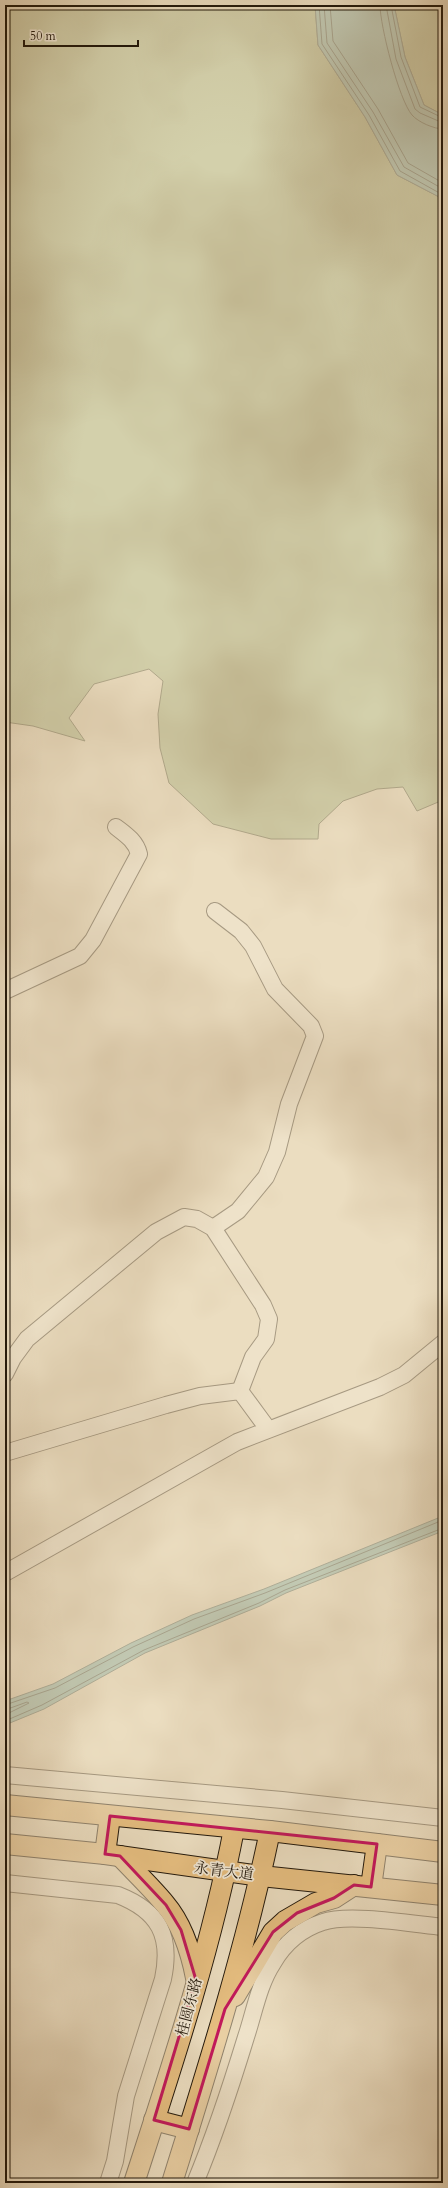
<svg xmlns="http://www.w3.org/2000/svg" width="448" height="2188" font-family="Cardo,'Noto Serif SC',serif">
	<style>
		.green { fill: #b6c193; stroke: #6c6c4f }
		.water { fill: #98bcb2; stroke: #697a6f }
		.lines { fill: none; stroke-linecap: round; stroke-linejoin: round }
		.shore { stroke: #5d6a5e; stroke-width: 1 }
		.minor-casing { stroke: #544938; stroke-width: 18 }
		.major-casing { stroke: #22180b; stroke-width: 22 }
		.minor { stroke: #f2e9d6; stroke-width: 16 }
		.major { stroke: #e6be80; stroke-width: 20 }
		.marked { fill: none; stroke: #c2185b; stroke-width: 3; stroke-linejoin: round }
		.labels { text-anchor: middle; stroke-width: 3.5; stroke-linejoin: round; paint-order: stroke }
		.street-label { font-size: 15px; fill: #22180b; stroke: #f2e9d6 }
	</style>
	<rect width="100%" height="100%" fill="#ebddc0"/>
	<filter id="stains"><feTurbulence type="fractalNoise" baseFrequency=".005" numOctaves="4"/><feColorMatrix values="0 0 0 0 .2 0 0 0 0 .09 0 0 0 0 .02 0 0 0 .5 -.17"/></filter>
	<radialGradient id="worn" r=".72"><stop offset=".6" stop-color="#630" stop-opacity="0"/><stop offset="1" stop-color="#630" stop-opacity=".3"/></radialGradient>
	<g class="green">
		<path d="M5,5h310l3,40 47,72 32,58 46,24v601l-26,11 -14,-24 -26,2 -34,12 -24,23 -1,15h-47l-58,-15 -44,-41 -9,-35 -2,-34 5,-33 -14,-12 -55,15 -25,34 16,23 -52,-15 -28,-4z"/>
		<path d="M394,5h49v110l-19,-10 -19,-48z"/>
	</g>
	<g class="water">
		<path d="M315,5h79l11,52 19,48 19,10v84l-46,-24 -32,-58 -47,-72z"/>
		<path d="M443,1516v15l-157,62 -26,13 -115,47 -101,56 -39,16v-24l48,-17 78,-41 61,-28 72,-26z"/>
	</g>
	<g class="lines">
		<g class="shore">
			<path d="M319,5l3,39 47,71 31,56 43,24"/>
			<path d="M324,5l3,38 46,69 31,55 39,22"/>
			<path d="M330,5l3,36 45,68 30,54 35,20"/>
			<path d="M380,5c0,21 19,95 32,110 6,7 22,14 31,14"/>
			<path d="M386,5l10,54 19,50 5,4 23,10"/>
			<path d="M391,5l10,52 19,50 23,11"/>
			<path d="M5,1705l50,-17 78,-41 61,-28 71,-26 178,-73"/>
			<path d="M5,1710l22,-8 2,1 -24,12"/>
			<path d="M5,1721l37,-16 102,-55 115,-47 26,-13 158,-62"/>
		</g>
		<defs>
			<g id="minor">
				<path d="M5,991l75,-35 13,-16 46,-86c-3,-13 -14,-20 -23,-27"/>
				<path d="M213,1228l25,-17 28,-34 11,-25 12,-48 26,-68 -4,-10 -36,-37 -22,-43 -12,-15 -26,-20"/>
				<path d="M5,1374l8,-16 14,-19 129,-107 28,-15 13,2 16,9 50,77 6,14 -3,20 -13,18 -13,34"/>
				<path d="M5,1453l161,-48 34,-9 40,-5 28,38"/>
				<path d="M5,1573l232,-131 143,-55 24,-12 39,-32"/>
				<path d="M5,1775l277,25 161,18"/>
				<path d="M5,1883l113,12c41,16 54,41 45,84l-37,117 -11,65 -7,22"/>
				<path d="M195,2183c20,-48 36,-97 51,-146 8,-24 13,-53 27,-74 11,-19 28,-34 50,-41 26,-9 90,2 120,5"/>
			</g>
			<g id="major">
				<path d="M5,1805l265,26 173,21"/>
				<path d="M5,1844l100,10 156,22 182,19"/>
				<path d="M105,1854l5,-38"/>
				<path d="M120,1856c15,16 31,31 45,48 17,20 26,48 31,74"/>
				<path d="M371,1887l6,-43"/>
				<path d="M235,1996l38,-64 12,-11 31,-18 18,-5 20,-13"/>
				<path d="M154,2120l35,9"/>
				<path d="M134,2183c38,-117 77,-234 100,-354"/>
				<path d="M172,2183c36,-116 73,-232 98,-352"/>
			</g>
		</defs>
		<use href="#minor" class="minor-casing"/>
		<use href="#major" class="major-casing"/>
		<use href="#minor" class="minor"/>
		<use href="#major" class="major"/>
	</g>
	<path d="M0 0H448V2188H0ZM110,1816l267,28 -6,43 -17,-2 -20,13 -37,15 -24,19 -48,77 -36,120 -35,-9 42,-140 -15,-50 -15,-25 -46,-49 -15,-2z" fill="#ebddc0" fill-opacity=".55" fill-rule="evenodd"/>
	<path class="marked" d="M110,1816l267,28 -6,43 -17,-2 -20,13 -37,15 -24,19 -48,77 -36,120 -35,-9 42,-140 -15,-50 -15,-25 -46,-49 -15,-2z"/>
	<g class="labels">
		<g class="street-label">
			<text transform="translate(224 1871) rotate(7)" y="5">永青大道</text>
			<text transform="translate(189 2007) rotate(-75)" y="5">桂圆东路</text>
		</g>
	</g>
	<rect width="448" height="2188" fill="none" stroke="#ebddc0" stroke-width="20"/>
	<rect x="6" y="6" width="436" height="2176" fill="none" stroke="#22180b" stroke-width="2"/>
	<rect x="10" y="10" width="428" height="2168" fill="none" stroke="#22180b"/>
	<path d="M24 40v6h114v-6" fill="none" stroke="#22180b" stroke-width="2"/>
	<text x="30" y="40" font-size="12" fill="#22180b" stroke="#f2e9d6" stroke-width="3" paint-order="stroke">50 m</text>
	<rect width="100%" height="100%" filter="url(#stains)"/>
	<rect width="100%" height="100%" fill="url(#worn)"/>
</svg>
